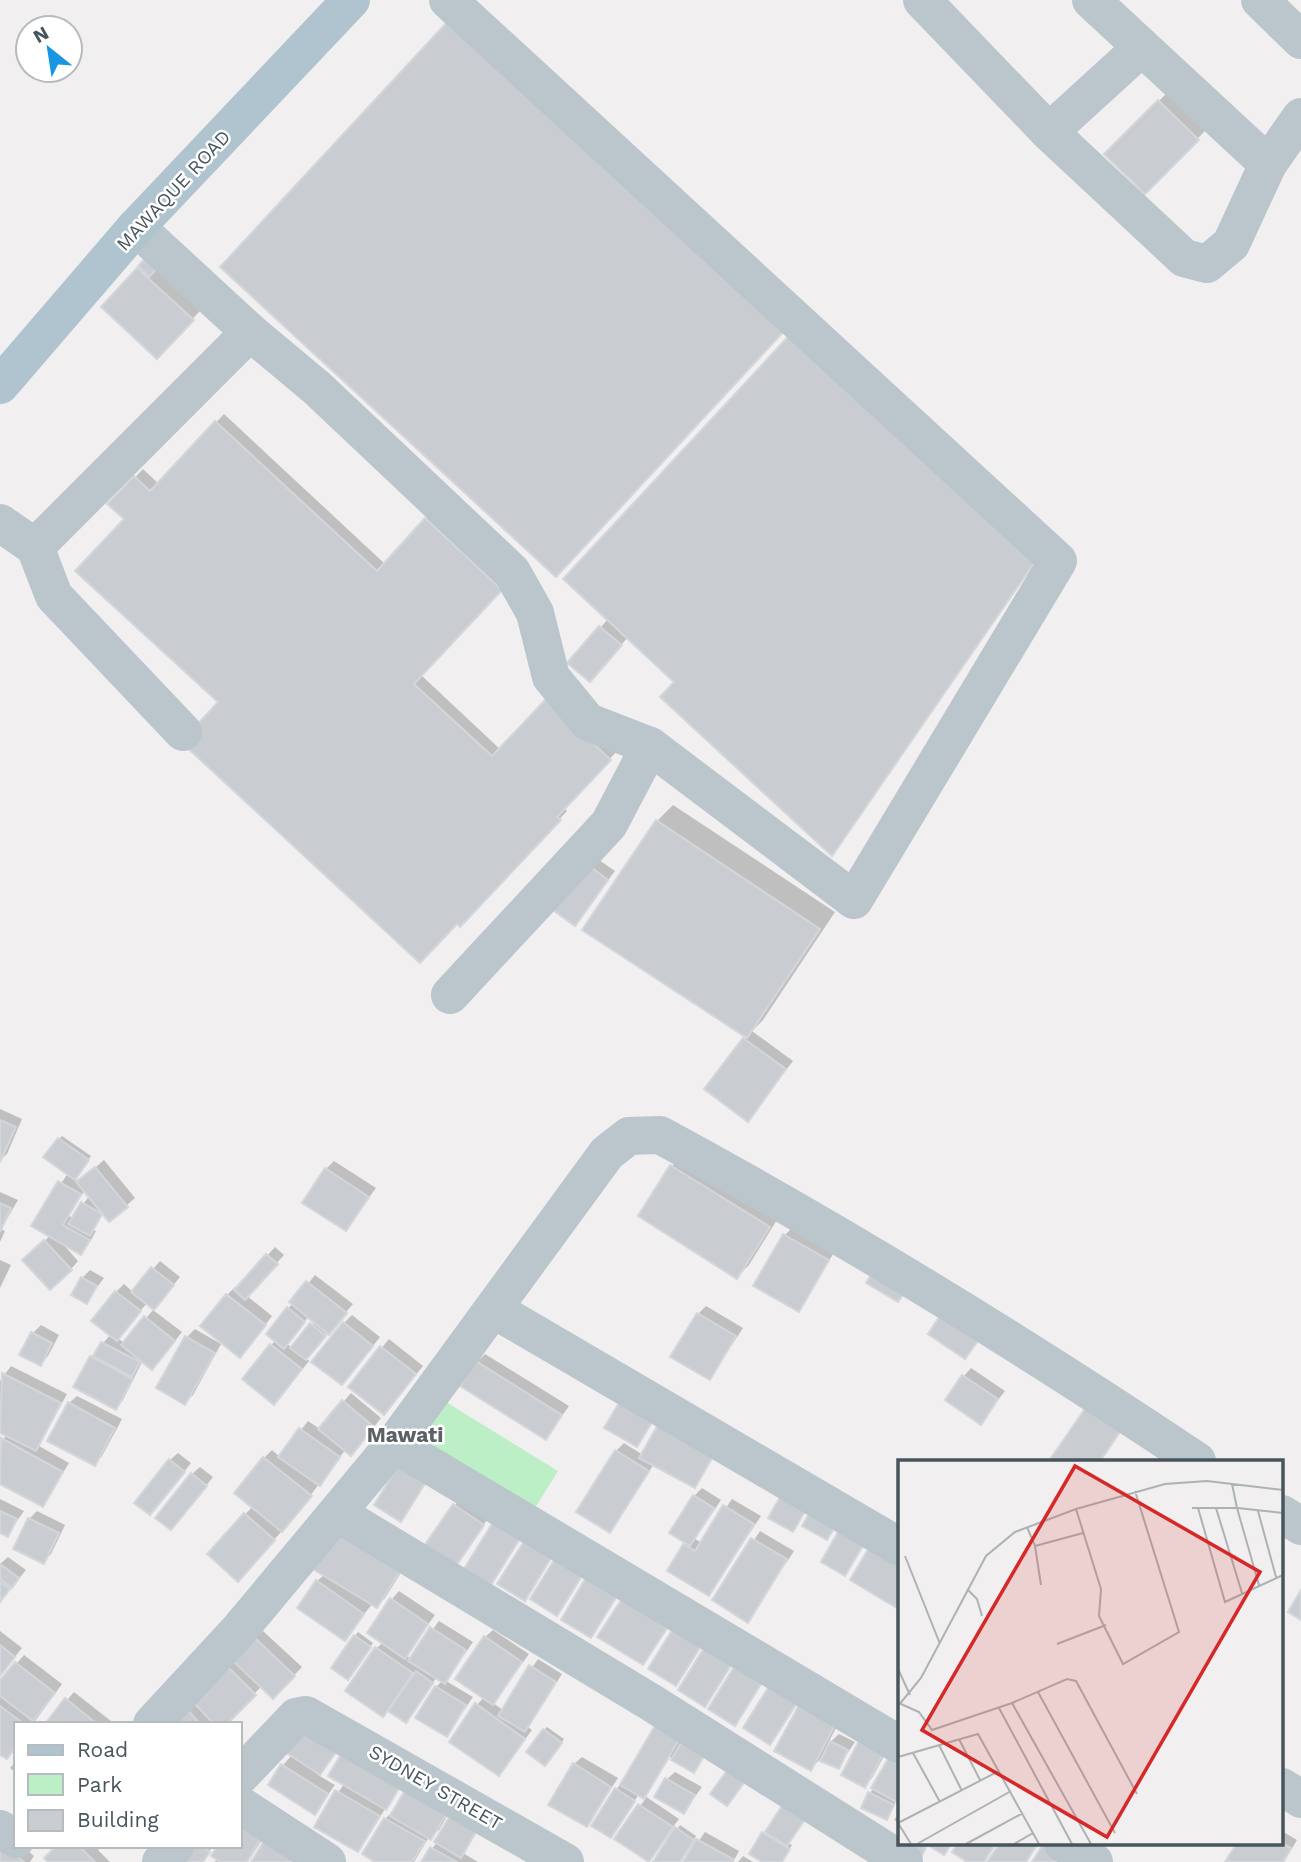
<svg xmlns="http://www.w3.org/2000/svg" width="1301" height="1862" font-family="'Work Sans',sans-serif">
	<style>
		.green { fill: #bdefc7 }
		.shadow { fill: #0003; fill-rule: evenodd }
		.building { fill: #c9cdd2; stroke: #d3d6da; stroke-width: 2 }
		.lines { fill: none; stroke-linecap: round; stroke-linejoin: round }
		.minor { stroke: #bac6cc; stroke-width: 38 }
		.major { stroke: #afc4ce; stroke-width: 38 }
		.labels { text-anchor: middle; stroke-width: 5; stroke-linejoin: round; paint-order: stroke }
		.street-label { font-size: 19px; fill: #47565c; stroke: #fff }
		.neighbourhood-label { font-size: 21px; font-weight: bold; fill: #5b6164; stroke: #fff }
		.inset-road { fill: none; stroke: #adb2b4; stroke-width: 2 }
		.view { fill: #d62828; fill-opacity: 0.15; stroke: #d62828; stroke-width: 3.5 }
		.inset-edge { fill: none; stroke: #47565c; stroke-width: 3.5 }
	</style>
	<rect width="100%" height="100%" fill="#f1efef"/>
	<path class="green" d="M438,1397l120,74 -28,45 -120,-73z"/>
	<g class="shadow">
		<path d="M1167,93l38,38 -60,61 -39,-38z"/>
		<path d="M159,247l41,64 -43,46 -54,-50z"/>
		<path d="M224,414l161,150 49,-53 75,70 -88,94 80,75 54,-58 62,59 -53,57 3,3 -100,106 -247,-215 -94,-183 -16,-15 33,-35 16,15z"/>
		<path d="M1050,542l-218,311 -156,-171 -48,-45 -30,35 -28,-10 38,-43z"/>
		<path d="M673,805l162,107 -72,108 -11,11 41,30 -45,58 -41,-30 40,-53 -90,-215z"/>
		<path d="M589,853l26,18 -33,44z"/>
		<path d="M0,1109l22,10 -15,35 -7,6z"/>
		<path d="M62,1136l29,20 -17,22 6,3 24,-21 31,38 -25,22 -6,-7 -11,17 3,1 -8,14 -8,8 -18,-10 16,18 -7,8 -39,-17 18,-16 -17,-10 35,-53 -9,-34zM85,1190l5,5 -17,23 -4,-2z"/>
		<path d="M684,1154l96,61 -31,50 -12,12 -97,-61 32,-50z"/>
		<path d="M334,1161l42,27 -30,41 -20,-60z"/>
		<path d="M0,1192l18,8 -17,29 4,2 -5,11z"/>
		<path d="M793,1227l42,24 -37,59 -42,-24 29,-51z"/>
		<path d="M275,1247l9,8 -37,41 25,20 -24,32 -21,-53 8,-8 2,2z"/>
		<path d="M0,1260l11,5 -11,23z"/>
		<path d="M160,1261l20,16 -19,23 -14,3 -30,35 8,5 28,-33 29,22 -22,28h-17l-20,40 -7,8 -25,-51 20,-23 5,-42 8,-8 9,8z"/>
		<path d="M90,1270l14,8 -18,24 -4,-24z"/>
		<path d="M315,1275l38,29 -47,54 3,3 -27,34 -11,-50 5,-5 -8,-6zM309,1316l6,5 -23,27 -5,-4z"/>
		<path d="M706,1306l37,22 -33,50 -12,-64z"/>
		<path d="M352,1315l28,22 -30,38 -6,-52z"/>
		<path d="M41,1325l18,10 -11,21 -7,8 -8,-31z"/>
		<path d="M195,1329l26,15 -28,51 -8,7 2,-65z"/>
		<path d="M389,1339l34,27 -32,39 -41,-18z"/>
		<path d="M485,1354l84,52 -23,32 -69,-76z"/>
		<path d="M11,1366l56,28 -28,52 30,17 -26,42 -43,-23v-38l7,-10 -7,-3v-50z"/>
		<path d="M971,1368l34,23 -24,31 -17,-46z"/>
		<path d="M351,1393l30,25 -22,28 -13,3 -56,73 -44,49 -37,-17 44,-48 11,-48 8,-8 8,7 28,-36 12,8z"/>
		<path d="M77,1396l45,23 -20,37 -8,8 -25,-61z"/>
		<path d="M1092,1401l40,14 -31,46h-50z"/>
		<path d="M724,1441l-29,45 -41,-22 -44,67 6,-80 8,-8 19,12z"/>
		<path d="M178,1453l13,10 -33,42 12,-45z"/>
		<path d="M439,1464l-38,56 -25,-16z"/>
		<path d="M200,1467l13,10 -34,43 13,-46z"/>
		<path d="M702,1488l19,12 -26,39 7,4 30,-44 29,17 -52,78 -24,-49 9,-49z"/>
		<path d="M462,1498l28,18 -40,54 4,-64z"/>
		<path d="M0,1499l24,12 -17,24 -7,-4z"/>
		<path d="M37,1511l28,14 -14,29 -8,7 -14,-42z"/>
		<path d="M855,1511l23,13 -33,50z"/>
		<path d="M529,1527l-38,56 -25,-15z"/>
		<path d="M760,1531l34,20 -46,69 -33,-20z"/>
		<path d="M562,1543l-38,56 -24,-16z"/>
		<path d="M8,1557l18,13 -26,31v-37z"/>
		<path d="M595,1557l-38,56 -25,-15z"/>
		<path d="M407,1563l-22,35 -8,8 -4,-3 -29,36 -27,-58 8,-7z"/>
		<path d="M632,1574l-41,62 -28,-17z"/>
		<path d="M399,1591l36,24 -29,40 5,4 28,-38 34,21 -27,39 27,16 -26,38 -11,-48 7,-7 -6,-3 -32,43 -16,-11 -6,6 -7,-66 7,-7 9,-43z"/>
		<path d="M676,1617l-33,46 -43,-27z"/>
		<path d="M713,1628l-30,48 -8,8z"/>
		<path d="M493,1630l36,24 -36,49 10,7 35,-51 24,15 -34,53 4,3 -33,44 -22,-69 7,-8 1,-60z"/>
		<path d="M0,1631l22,17 -22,27z"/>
		<path d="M263,1631l39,36 -29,30 -11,-11 -38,38h-51z"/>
		<path d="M358,1632l15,11 -22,32 4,-39z"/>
		<path d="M743,1649l-38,56 -25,-15z"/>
		<path d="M24,1655l38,29 -29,40h-17l-16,28v-69z"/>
		<path d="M773,1667l-38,57 -24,-15z"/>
		<path d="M808,1686l-38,56 -24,-15z"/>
		<path d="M74,1692l37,29 -2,3h-62z"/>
		<path d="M846,1709l-19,36 12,-11 16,8 -17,25 -18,-8 -9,10 -34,-18z"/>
		<path d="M664,1713l53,25 -23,33 -24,-14 -25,39 34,23 -31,41 -32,-21 30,-41 -7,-4 -25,39 3,-44z"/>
		<path d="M547,1727l17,12 -15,21 -5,-30z"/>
		<path d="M344,1740l-26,35 17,10 -20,27 -32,-47 9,-10z"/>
		<path d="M891,1743l-19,35 -8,8 -21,-11z"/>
		<path d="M900,1754v48l-3,-2 -11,18 -16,-25z"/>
		<path d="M582,1757l36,21 -31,47 -13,-61z"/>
		<path d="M16,1761v12l-6,-5z"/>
		<path d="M675,1772l27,15 -18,25 -17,-33z"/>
		<path d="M407,1776l-49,74 -42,-24 28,-42z"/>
		<path d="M459,1795l-20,35 -10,7 -15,25h-35l6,-43 8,-8z"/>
		<path d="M820,1798l-32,45 4,2 -10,17h-17l-1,-29z"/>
		<path d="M900,1811v13l-6,-4z"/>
		<path d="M489,1813l-26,40 15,9h-55l14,-20z"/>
		<path d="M240,1818l27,14 -19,30h-34l26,-16z"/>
		<path d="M680,1825l16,11 -17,26h-23z"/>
		<path d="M1282,1831l15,9 -13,22h-57l12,-19h43z"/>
		<path d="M705,1832l34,19 -6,11h-48z"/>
		<path d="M960,1843h37l-13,19h-14l-16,-10z"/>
		<path d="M1002,1843h37l-12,19h-38z"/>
		<path d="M22,1846l12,10 -4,6h-30z"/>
		<path d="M58,1846h44l-4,4 12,12h-60z"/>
		<path d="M186,1846h24l2,2 -11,14z"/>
		<path d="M743,1856l10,6h-15z"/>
	</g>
	<g class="building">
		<path d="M450,19l336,310 -230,248 -336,-310z"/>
		<path d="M1158,100l41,40 -54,54 -41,-40z"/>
		<path d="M150,253l11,11 -12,13 -11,-11z"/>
		<path d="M137,268l57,52 -37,39 -56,-52z"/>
		<path d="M799,325l244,225 -211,306 -172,-159 14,-15 -111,-103z"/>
		<path d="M215,421l162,150 48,-53 77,72 -88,94 78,72 54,-57 65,61 -54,57 4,3 -101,107 -3,-3 -37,39 -239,-221 37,-40 -143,-131 49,-52 -17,-15 27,-28 16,15z"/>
		<path d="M599,626l23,19 -32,37 -23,-19z"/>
		<path d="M656,820l164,109 -73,109 -165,-108z"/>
		<path d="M580,859l28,21 -33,46 -29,-21z"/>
		<path d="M743,1038l43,31 -38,53 -44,-33z"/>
		<path d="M0,1120l16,7 -16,35z"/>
		<path d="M58,1138l31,22 -14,20 -32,-23z"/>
		<path d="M670,1165l100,62 -33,52 -99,-63z"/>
		<path d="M95,1167l33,40 -19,15 -33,-40z"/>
		<path d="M325,1168l44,29 -23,34 -44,-28z"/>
		<path d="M58,1181l23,13 -18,31 27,15 -9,15 -50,-29z"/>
		<path d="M81,1202l21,12 -12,22 -22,-12z"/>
		<path d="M0,1203l11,5 -11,24z"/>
		<path d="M783,1234l46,26 -30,52 -46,-26z"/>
		<path d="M44,1240l28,30 -22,20 -28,-30z"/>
		<path d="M266,1254l12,10 -33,36 -11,-10z"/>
		<path d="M878,1264l32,20 -12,18 -32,-19z"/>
		<path d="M151,1267l23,18 -20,25 -23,-18z"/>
		<path d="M81,1277l16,9 -10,18 -16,-9z"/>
		<path d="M306,1281l41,32 -18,22 -40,-33z"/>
		<path d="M115,1291l26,20 -24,30 -26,-20z"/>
		<path d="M226,1294l40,31 -26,33 -40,-32z"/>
		<path d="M287,1307l18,15 -21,27 -18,-15z"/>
		<path d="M946,1307l38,25 -19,27 -37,-25z"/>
		<path d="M697,1313l39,23 -26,44 -40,-23z"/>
		<path d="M144,1316l31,25 -23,29 -31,-25z"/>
		<path d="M343,1322l30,24 -31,39 -31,-23z"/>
		<path d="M310,1323l16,13 -20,24 -16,-12z"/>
		<path d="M31,1332l21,11 -11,23 -22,-11z"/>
		<path d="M185,1336l30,17 -30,52 -29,-17z"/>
		<path d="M101,1342l39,20 -8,15 -39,-21z"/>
		<path d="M270,1344l32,25 -28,36 -32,-26z"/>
		<path d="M380,1346l36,28 -32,41 -36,-28z"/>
		<path d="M90,1356l43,23 -17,31 -43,-23z"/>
		<path d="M476,1361l86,54 -16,25 -86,-54z"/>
		<path d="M2,1373l59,30 -25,48 -36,-18z"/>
		<path d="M962,1375l36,24 -17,26 -36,-25z"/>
		<path d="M628,1388l33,19 -24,40 -33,-19z"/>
		<path d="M342,1400l32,27 -23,29 -33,-27z"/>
		<path d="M1091,1400l35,23 -26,38h-51z"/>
		<path d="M68,1402l47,26 -20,38 -48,-25z"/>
		<path d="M661,1419l56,30 -22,39 -56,-30z"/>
		<path d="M299,1428l41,29 -20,29 -42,-29z"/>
		<path d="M1,1438l62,34 -20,35 -43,-23z"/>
		<path d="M615,1450l34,21 -39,62 -34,-21z"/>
		<path d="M405,1455l27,17 -31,50 -27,-17z"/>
		<path d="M263,1457l49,39 -30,36 -48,-39z"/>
		<path d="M169,1459l16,13 -35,43 -16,-12z"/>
		<path d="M191,1473l16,13 -36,44 -16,-12z"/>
		<path d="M787,1485l25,14 -19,33 -25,-14z"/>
		<path d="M693,1495l21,13 -24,38 -21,-13z"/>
		<path d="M817,1500l25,15 -15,25 -25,-14z"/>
		<path d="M453,1504l31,21 -33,48 -31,-21z"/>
		<path d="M723,1505l31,19 -45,72 -42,-25 16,-27 12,7z"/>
		<path d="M0,1511l17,8 -9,18 -8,-4z"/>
		<path d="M244,1513l31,27 -37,42 -31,-28z"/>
		<path d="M28,1518l31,15 -15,31 -31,-15z"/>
		<path d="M846,1518l25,14 -26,44 -24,-14z"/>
		<path d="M495,1519l27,16 -31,50 -27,-16z"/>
		<path d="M328,1527l72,44 -23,37 -71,-43z"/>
		<path d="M528,1535l27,16 -30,50 -28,-17z"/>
		<path d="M751,1538l36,21 -39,64 -36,-23z"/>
		<path d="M873,1541l27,16v53l-50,-30z"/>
		<path d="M561,1549l27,17 -31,50 -27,-17z"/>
		<path d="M0,1564l19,14 -7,10 -12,-9z"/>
		<path d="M594,1564l31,19 -34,55 -30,-18z"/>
		<path d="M316,1580l48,34 -19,27 -48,-33z"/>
		<path d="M0,1582l10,7 -10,13z"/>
		<path d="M1301,1590v30l-13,-8z"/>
		<path d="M624,1596l45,29 -26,40 -46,-28z"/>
		<path d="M390,1598l38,26 -23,35 -38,-26z"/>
		<path d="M679,1619l28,17 -31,50 -28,-17z"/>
		<path d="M430,1627l36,23 -21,34 -37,-23z"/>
		<path d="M354,1635l17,12 -23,33 -17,-12z"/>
		<path d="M484,1636l38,26 -29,43 -38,-26z"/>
		<path d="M254,1637l41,39 -22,23 -41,-39z"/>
		<path d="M709,1640l27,17 -31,50 -27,-17z"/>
		<path d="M0,1645l15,12 -15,19z"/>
		<path d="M375,1647l38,26 -30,44 -38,-26z"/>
		<path d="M739,1659l27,17 -31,50 -27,-17z"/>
		<path d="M15,1662l40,31 -22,28 -33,-25v-16z"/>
		<path d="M529,1665l27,17 -31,50 -27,-16z"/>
		<path d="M228,1667l28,28 -29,29h-13l-22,-23z"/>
		<path d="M416,1671l17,12 -27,40 -18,-12z"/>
		<path d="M774,1678l28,17 -32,50 -27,-17z"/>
		<path d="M435,1686l31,19 -19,32 -32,-19z"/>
		<path d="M65,1698l32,26h-52z"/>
		<path d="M803,1698l36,19 -28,54 -37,-20z"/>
		<path d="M475,1703l50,36 -26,37 -50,-34z"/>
		<path d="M0,1706l24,18h-8v23l-9,12 -7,-4z"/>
		<path d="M187,1709l13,15h-29z"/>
		<path d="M663,1712l24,14 -43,73 -24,-14z"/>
		<path d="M300,1724l38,25 -18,26 -38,-25z"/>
		<path d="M543,1729l19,14 -17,23 -19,-14z"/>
		<path d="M687,1733l23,13 -16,27 -23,-13z"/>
		<path d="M860,1739l24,13 -19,36 -24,-13z"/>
		<path d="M830,1741l18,9 -9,19 -19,-8z"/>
		<path d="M343,1751l58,34 -15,25 -58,-34z"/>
		<path d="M888,1759l12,7v38l-29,-16z"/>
		<path d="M734,1761l17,12 -24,33 -17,-12z"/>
		<path d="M573,1763l38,24 -24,40 -39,-22z"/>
		<path d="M281,1764l47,30 -13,21 -47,-30z"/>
		<path d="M665,1778l30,17 -11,19 -30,-17z"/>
		<path d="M411,1780l42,23 -22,37 -41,-24z"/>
		<path d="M615,1788l20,13 -24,37 -20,-12z"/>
		<path d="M335,1790l45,26 -22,36 -44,-25z"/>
		<path d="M791,1792l23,14 -27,40 -22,-14z"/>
		<path d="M868,1792l26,13 -7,15 -26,-12z"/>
		<path d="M638,1804l35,23 -24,35 -35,-23z"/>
		<path d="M456,1806l26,15 -21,37 -27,-16z"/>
		<path d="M384,1818l41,23 -13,21h-37l-13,-8z"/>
		<path d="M240,1827l20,13 -13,22h-27l-9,-6 6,-10h23z"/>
		<path d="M675,1827l19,13 -14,22h-27z"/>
		<path d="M762,1832l28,17 -8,13h-20l-13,-8z"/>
		<path d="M696,1839l37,20 -2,3h-48z"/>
		<path d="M264,1841l28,17 -2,4h-39z"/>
		<path d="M0,1843l24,19h-24z"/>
		<path d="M900,1843h28l-9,19z"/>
		<path d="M931,1843h21l-8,12 -15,-9z"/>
		<path d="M958,1843h38l-12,19h-17l-15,-10z"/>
		<path d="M1000,1843h38l-12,19h-39z"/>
		<path d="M1044,1843l27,19h-39z"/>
		<path d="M1237,1843h44l10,5 -8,14h-58z"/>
		<path d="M56,1846h23l16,16h-47l-4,-4z"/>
		<path d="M184,1846h18l8,6 -7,10h-31z"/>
		<path d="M430,1847l27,15h-36z"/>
	</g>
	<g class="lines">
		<g class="minor">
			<path d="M922,0l127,132 135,126 23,6 24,-20 37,-80 33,-47"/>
			<path d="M1091,0l177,164"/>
			<path d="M1260,0l41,40"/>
			<path d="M1049,132l92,-84"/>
			<path d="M136,227l114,105 67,56 195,184 23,41 16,64 37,45 62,24 204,154 204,-339 -610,-561"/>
			<path d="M0,523l35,24 19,49 129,136"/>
			<path d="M35,547l215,-215"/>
			<path d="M450,995l159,-171 41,-78"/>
			<path d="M493,1309l407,238"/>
			<path d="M394,1444l213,-291 22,-17 31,-1c185,100 363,210 537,326"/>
			<path d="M337,1513l315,190 252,159"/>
			<path d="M1282,1514l19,12"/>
			<path d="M152,1724l87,-94 155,-186 506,301"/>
			<path d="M240,1776l56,-59 10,-2 259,147"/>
			<path d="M1282,1787l19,12"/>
			<path d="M240,1805l87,57"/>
			<path d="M0,1829l16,10"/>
			<path d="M1063,1843l31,19"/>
			<path d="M161,1862l14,-16"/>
		</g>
		<path class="major" d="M0,385l136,-158 215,-227"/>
	</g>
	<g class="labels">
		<g class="street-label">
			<text transform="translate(173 190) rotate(-47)" y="7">MAWAQUE ROAD</text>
			<text transform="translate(436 1787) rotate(30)" y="7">SYDNEY STREET</text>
		</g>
		<g class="neighbourhood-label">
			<text x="405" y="1442">Mawati</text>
		</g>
	</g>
	<g transform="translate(898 1460)">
		<rect width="385" height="385" fill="#f1efef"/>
		<path class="inset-road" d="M294,48h45l-5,-24M300,48l27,94 58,-27M318,48l26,85M178,49l25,80 -2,27 24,48 56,-32 -44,-141M360,51l18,66M129,67l8,19 6,39M137,86l48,-13M7,96l35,88M361,125l-22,-77 46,5M69,129l10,10 5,17M159,184l49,-19M0,209l12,26M140,232l77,141M114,243l55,-24 9,2 61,113M3,244l18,8 13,18 80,-27 79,141M0,246l23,-28 65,-122 29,-24 61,-23 89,-25 42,-3 76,9M101,248l73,136M61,279l21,41M41,285l23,46M15,293l27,49M0,297l80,-23 61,110M0,363l101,-52M0,363l13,21M19,384l94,-53M68,384l57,-31M116,384l19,-11"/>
		<path class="view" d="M177,6l185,106 -153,265 -185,-107z"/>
		<rect width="385" height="385" class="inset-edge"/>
	</g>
	<rect x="14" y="1722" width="228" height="126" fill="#ffffff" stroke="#b5bbbe" stroke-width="2"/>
	<rect x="28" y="1745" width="35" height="10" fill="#afc4ce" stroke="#b5bbbe" stroke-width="2"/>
	<text x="77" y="1757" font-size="21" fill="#47565c">Road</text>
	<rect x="28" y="1774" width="35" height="21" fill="#bdefc7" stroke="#b5bbbe" stroke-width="2"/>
	<text x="77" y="1792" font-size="21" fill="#47565c">Park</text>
	<rect x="28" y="1810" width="35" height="21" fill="#c9cdd2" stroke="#b5bbbe" stroke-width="2"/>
	<text x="77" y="1827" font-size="21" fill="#47565c">Building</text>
	<g transform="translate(49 49) rotate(330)"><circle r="33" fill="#ffffff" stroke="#b5bbbe" stroke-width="2"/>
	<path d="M0-5L12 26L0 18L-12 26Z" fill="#1996e1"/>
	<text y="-10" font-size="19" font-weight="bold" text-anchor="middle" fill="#47565c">N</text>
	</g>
</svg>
